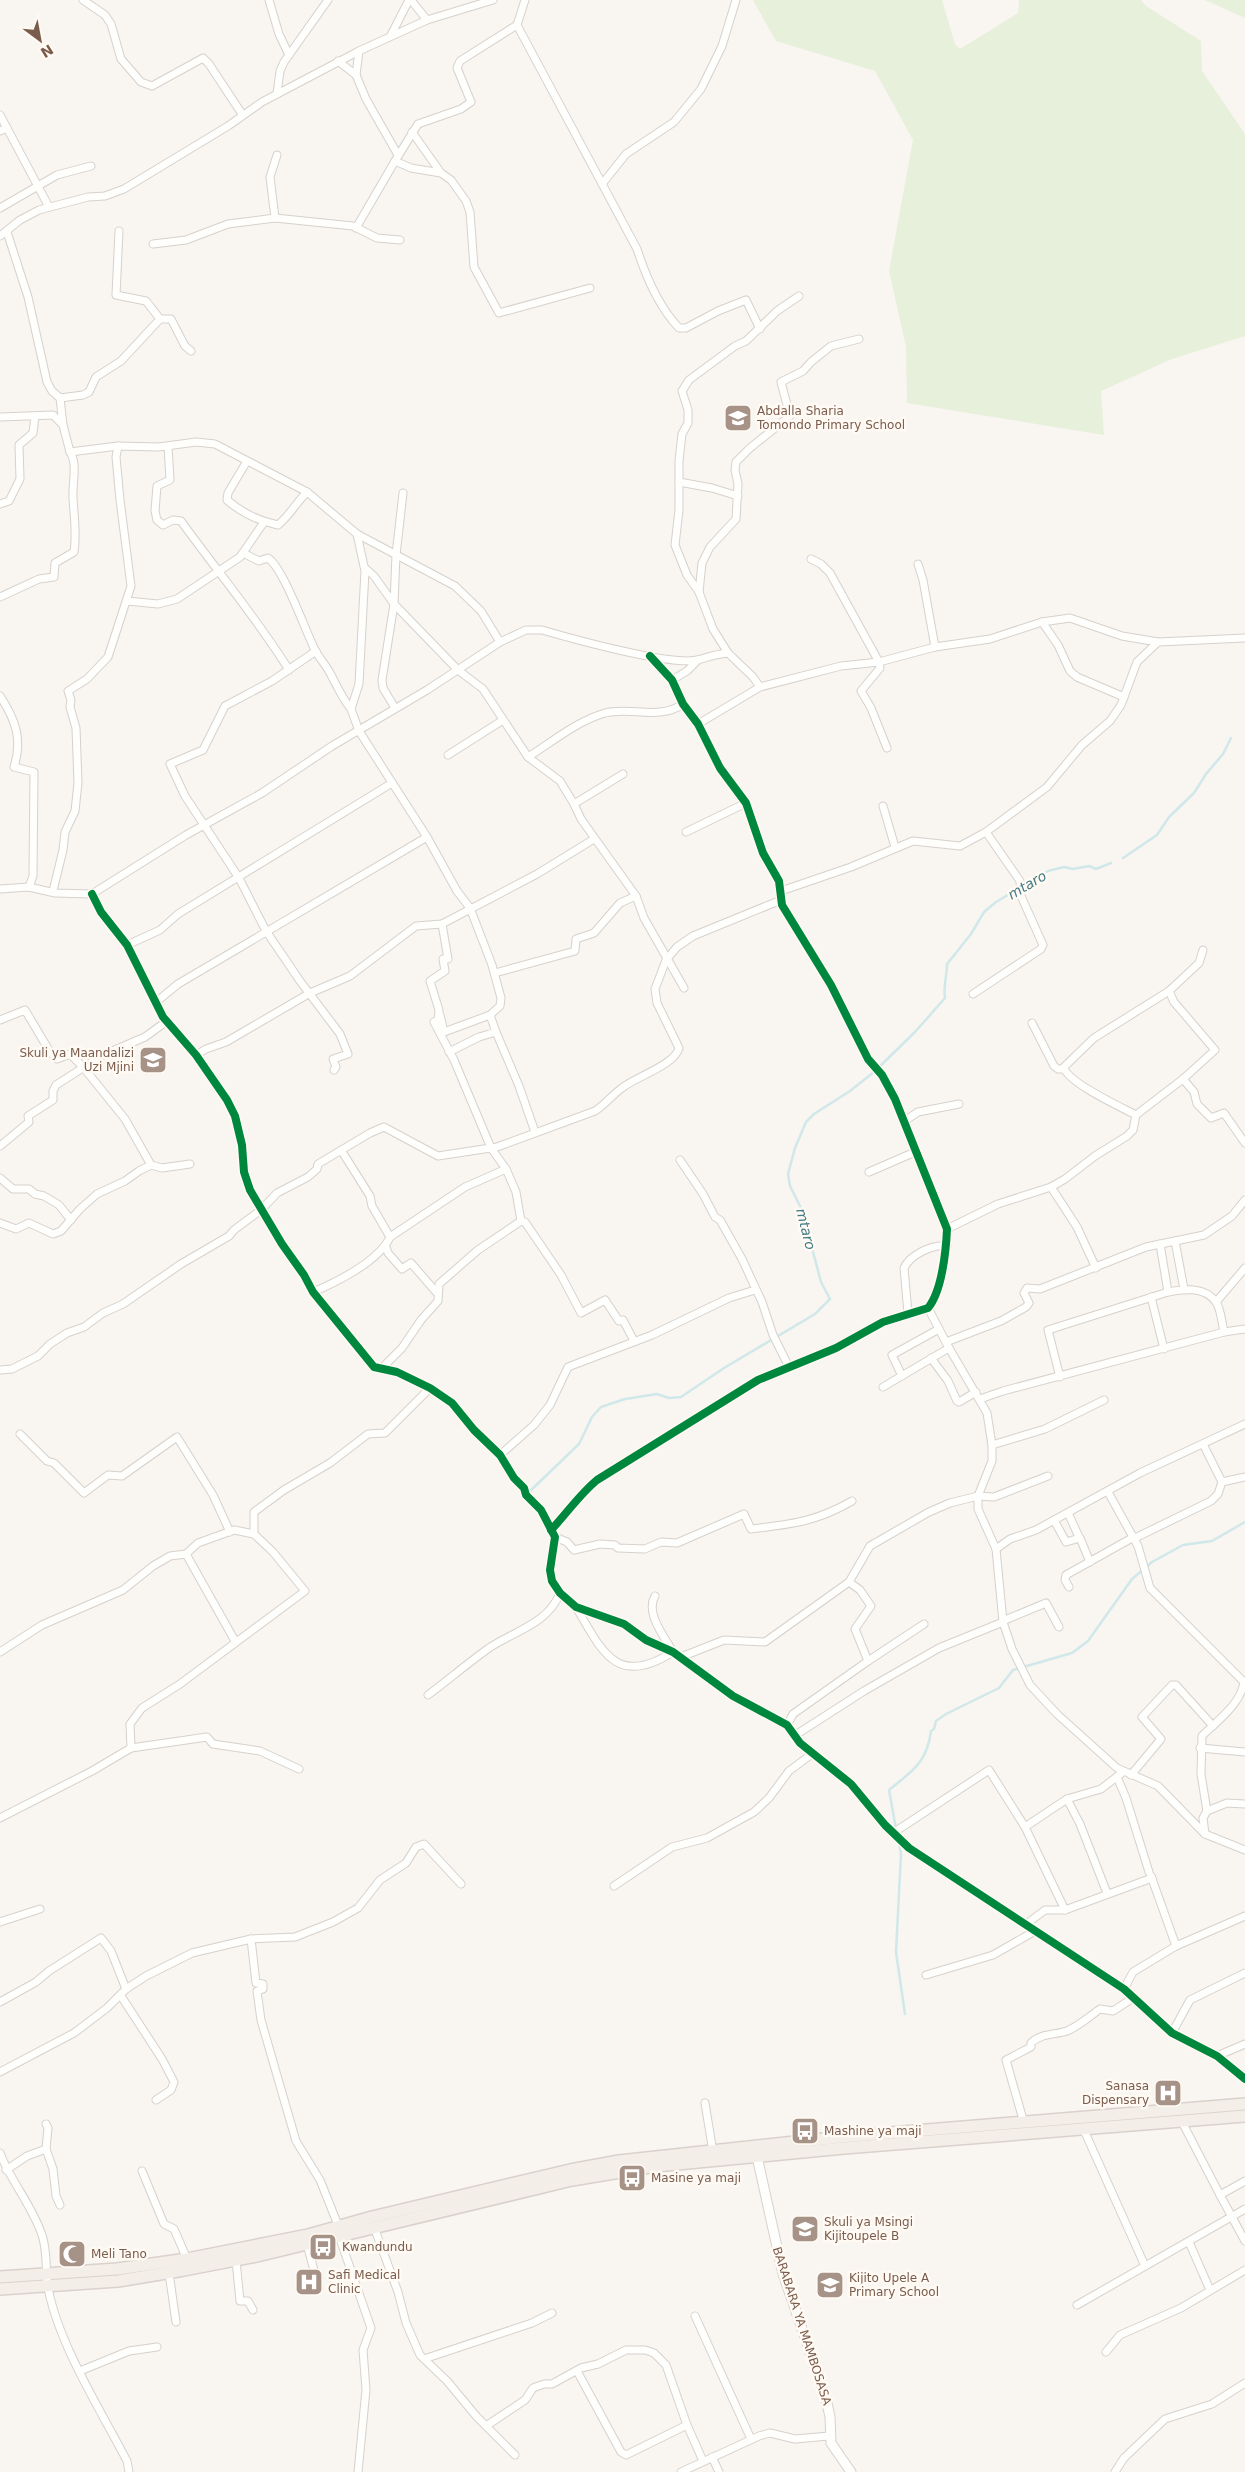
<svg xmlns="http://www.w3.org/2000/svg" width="1245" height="2472" font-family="'DejaVu Sans',sans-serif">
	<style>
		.green { fill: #e7f0db }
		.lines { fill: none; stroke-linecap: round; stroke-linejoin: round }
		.stream { stroke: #d0e8ea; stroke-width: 2.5 }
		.minor-casing { stroke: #d7d1cb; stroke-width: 9 }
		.tertiary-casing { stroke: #d7d1cb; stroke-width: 11 }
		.primary-casing { stroke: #dad1cc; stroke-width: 14 }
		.minor { stroke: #fefefd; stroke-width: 7 }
		.tertiary { stroke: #fefefd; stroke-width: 9 }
		.primary { stroke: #f3eee8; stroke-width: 11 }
		.cycleway-casing { stroke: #fffaf3; stroke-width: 11 }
		.cycleway { stroke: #00873e; stroke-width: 8 }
		.labels { text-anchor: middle; stroke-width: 5; stroke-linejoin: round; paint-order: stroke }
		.poi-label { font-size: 12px; fill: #7a5c4d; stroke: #fffaf3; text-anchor: start }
		.street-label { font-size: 12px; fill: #7a5c4d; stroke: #fffaf3 }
		.water-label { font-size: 14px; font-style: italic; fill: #437c86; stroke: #fffaf3 }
	</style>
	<rect width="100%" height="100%" fill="#f9f5f0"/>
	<g class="green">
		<path d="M753,0h189l13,44 5,5 58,-36 1,-13h122l5,6 55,35 1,30 43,63v202l-73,23 -71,32 3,44 -197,-32 -1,-56 -17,-76 24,-131 -38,-69 -99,-30z"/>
		<path d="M1205,0h40v18z"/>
	</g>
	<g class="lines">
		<g class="stream">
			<path d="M1123,858l34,-23 12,-18 25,-24 12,-19 17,-20 8,-16"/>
			<path d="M528,1493l51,-49 13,-27 9,-10 24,-8 32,-5 12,4 12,-1 43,-29 91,-54 15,-15 -9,-17 -9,-34 -7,-16 1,-14 -16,-32 -2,-12 7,-26 11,-26 8,-8 36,-23 24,-19 41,-40 30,-34c-2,-11 2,-22 2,-34l24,-30 13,-22 12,-10 52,-31 16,-4 9,2 16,-3 7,3 15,-6"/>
			<path d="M896,1829l-7,-39c23,-19 38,-27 42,-59l3,-2 2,-8 10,-7 53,-26 14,-18 59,-17 16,-12 44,-62 20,-17 31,-17 29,-4 33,-19"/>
			<path d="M899,1842l2,12 -5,98 9,62"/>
		</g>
		<defs>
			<g id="minor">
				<path d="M83,0l22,15 6,9 10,35 20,23 11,4 51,-28 6,6 33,50"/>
				<path d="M269,0l10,34 10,21"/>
				<path d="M411,0l16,20"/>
				<path d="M525,0l-8,25 120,224c9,28 21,57 42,79h7l32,-17 28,-11 14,29"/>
				<path d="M391,35l18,-35"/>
				<path d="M359,51l-3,24 10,24 32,56"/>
				<path d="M338,61l18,14"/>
				<path d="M277,94l3,-23 4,-9 44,-62"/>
				<path d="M0,115l49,92"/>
				<path d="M0,131l7,-3"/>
				<path d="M412,132l29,41"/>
				<path d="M395,161l23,-37 43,-15 10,-7 -14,-34 3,-7 57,-36"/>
				<path d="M602,184l24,-30 48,-32 27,-33 21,-43 14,-46"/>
				<path d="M0,208l57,-33 34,-9"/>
				<path d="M275,218l-5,-41 7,-22"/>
				<path d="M356,228l39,-67 16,7 30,5 10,7 15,21 4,11 4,55 25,46 91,-25"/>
				<path d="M119,231l-3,64 30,6 14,18h11l14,27 6,5"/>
				<path d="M7,232l21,65 19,85 5,9 8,7 3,27"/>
				<path d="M0,236l20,-16 19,-10 49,-13 17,-1 19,-7 104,-63 34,-24 97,-51 68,-31 66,-20"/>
				<path d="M153,244l33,-4 42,-16 47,-6 78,8 24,12 23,2"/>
				<path d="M60,398l23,-3 6,-3 7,-15 25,-16 39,-42"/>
				<path d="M0,417l53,-2 10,10 7,27 48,-6 41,1 37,-5 19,2 92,48 50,42 98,52 26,25 19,31"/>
				<path d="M168,446l2,34 -13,6 -2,25 2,9 6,5 10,-5 8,1c36,50 75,96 108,149"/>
				<path d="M247,461l-19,32 -1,7c15,13 32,21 51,25 13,-11 17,-21 29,-33"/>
				<path d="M679,482l33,6 26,8"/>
				<path d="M403,493l-7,62 -2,49 64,66 25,19 45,68 32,24 14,23"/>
				<path d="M0,504l9,-3 11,-22 -1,-34 14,-12 2,-17"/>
				<path d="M357,534l8,37 -6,113 -8,25 8,22 68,106 30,54 13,17 22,57 9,33 -1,8 -10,9 6,17 -17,5 -30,15"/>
				<path d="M243,553l16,8 9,-3c16,11 37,72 47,92 4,8 11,15 15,23 7,13 12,25 21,36"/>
				<path d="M811,559l10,5 9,9 49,89 1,6 -19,23 10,17 16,40"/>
				<path d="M918,564l5,16 12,67"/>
				<path d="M365,568l9,8 20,28 -12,76 1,8 12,20"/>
				<path d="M699,592l3,-29 8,-16 26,-28 2,-35 -3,-14 1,-8 14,-14 40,-32 -9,-34 22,-11 8,-9 20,-16 28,-7"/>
				<path d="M0,597l39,-18 15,-2 1,-14 19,-11c3,-19 0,-35 -1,-54 -1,-15 5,-34 -3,-46"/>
				<path d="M127,601l31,3 19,-5 63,-42 24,-35"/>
				<path d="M1042,622l16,23 12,26 7,6 47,20"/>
				<path d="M316,651l-44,30 -47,25 -22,44 -33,14 15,32 54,82 27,53 34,50 40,53 8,20 -15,5 3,8 -2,3"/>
				<path d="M728,653l-15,-24 -14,-37 -12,-17 -12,-30 4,-35v-49l3,-27 6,-11v-13l-6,-19 7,-11 46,-34 11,-5 31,-30 22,-15"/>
				<path d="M672,680l15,-9 11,-11"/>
				<path d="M0,696c15,23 23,43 14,71l20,5 -1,104 -4,11"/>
				<path d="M698,724l62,-37 81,-21 38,-4 56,-15 55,-8 52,-17 28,-4 52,18 36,6"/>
				<path d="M448,755l55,-35"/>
				<path d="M528,757c24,-15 49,-36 77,-44 27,-7 53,8 78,-9"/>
				<path d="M623,774l-49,30 7,15 55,77 8,22 40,70"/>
				<path d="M883,806l12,41"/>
				<path d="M686,832l60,-29"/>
				<path d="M0,889l29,-2 26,6 37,1 94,-59 76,-42 70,-47 95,-56 73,-48 26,-12h16c31,9 128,36 156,30 10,-3 18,-6 30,-7l25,24 7,10"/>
				<path d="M53,891l10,-41 2,-18 10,-21 3,-28 -2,-55 -6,-21 1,-7 -3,-9 19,-12 21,-22 23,-71 -11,-86 -4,-43 2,-11"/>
				<path d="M781,891l70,-24 62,-26 47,5 26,-14 61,-45 35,-42 28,-24 11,-16 16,-43 21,-20 87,-4"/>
				<path d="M92,894l9,18 26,33 36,72 33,38 31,45 8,16 7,29 2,27 6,18 32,54 22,31 9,17 61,75 23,5 33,16 22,15 22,27 26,25 14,23 10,10 2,7 15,15 14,27 -5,33 2,11 8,12 16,14 48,17 22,16 27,12 60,44 54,29 13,18 51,41 34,41 24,23 215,141 48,44 45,23 28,23"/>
				<path d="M442,924l6,35h-5l2,12 -15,10 9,29 -1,10 -4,2 20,38 37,88 15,21 10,23 5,29 4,1 36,53 20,38 24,-13 14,21 4,-1 11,21"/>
				<path d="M127,945l33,-15 18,-16 214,-131"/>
				<path d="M495,973l80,-22 1,-12 18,-6 26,-30 16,-7"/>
				<path d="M973,994l68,-45 2,-4 -22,-49 -1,-15 -34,-49"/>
				<path d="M155,1003l23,-19 249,-147"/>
				<path d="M440,1015l4,17 46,-17"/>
				<path d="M0,1020l25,-10 25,42 7,7 13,-5 13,13 42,52 26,46"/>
				<path d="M1032,1023l22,43 4,3h6"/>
				<path d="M496,1032l23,54 16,46"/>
				<path d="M196,1055l10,-6 20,-7 84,-49 40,-17 66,-50 26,-2 95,-50 57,-35"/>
				<path d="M1183,1079l11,13 3,12 14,14 13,-5 21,30"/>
				<path d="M1136,1115c-15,-8 -70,-33 -72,-48l30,-29 75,-47"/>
				<path d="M903,1122l15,-10 41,-8"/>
				<path d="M0,1146l29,-24 -1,-6 25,-16v-9l3,-6 47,-30 42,-18 22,-16"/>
				<path d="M341,1150l29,46 2,10 18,31"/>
				<path d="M680,1160l23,34 12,23 5,3 22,39 20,43 11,33 16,32"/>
				<path d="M869,1172l46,-20"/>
				<path d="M0,1178l13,11h16l6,5 9,2 15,9 12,15"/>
				<path d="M1051,1187l26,40 19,41"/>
				<path d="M0,1223l16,6 13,-6 24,11 8,-3 19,-22 17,-15 28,-13 14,-10 12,-6 11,3 28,-4"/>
				<path d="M947,1229l51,-25 53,-17 14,-8 30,-23 32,-20 6,-6 3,-15 47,-36 32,-29 -41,-48 -5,-11 30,-28 4,-13"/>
				<path d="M1175,1241l9,48"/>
				<path d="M1160,1244l8,48"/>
				<path d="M386,1247l2,6 14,16 9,-6 26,30"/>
				<path d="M313,1292c24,-10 66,-31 77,-55l75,-50 41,-18"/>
				<path d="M1151,1297l13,52"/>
				<path d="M1216,1302l29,-34"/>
				<path d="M928,1308l21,40 38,65 5,32v16l-14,35v13l18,40 7,73 9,27 18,36 27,29 60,54 41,18 47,48 40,16"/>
				<path d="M908,1313l-4,-45c6,-13 28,-24 43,-22"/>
				<path d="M946,1342l55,-21 25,-14 3,-4 -5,-10 3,-5 13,1 106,-42 58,-12 28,-19 13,-16"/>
				<path d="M931,1358l17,23 9,20 2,1 17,-10"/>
				<path d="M382,1368l20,-20 19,-28 17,-19 1,-17 39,-34 43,-29"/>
				<path d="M0,1370l12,-1 26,-13 12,-12 17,-11 17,-6 19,-14 20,-9 58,-40 48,-28 5,-6 27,-20 16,-17 31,-16 9,-8 1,-5 52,-31 14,-6 54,29 59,-9 98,-36c11,-7 17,-16 27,-23 13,-11 53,-23 57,-40l-22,-45 -2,-14 11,-29 11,-13 16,-11 88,-36"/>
				<path d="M902,1376l-10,-21 47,-26"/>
				<path d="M1060,1377l-12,-47 120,-38c15,-3 37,-6 48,10 5,7 6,22 8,30"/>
				<path d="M883,1387l66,-39"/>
				<path d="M980,1399l23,-8 221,-59 21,-3"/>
				<path d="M20,1434l27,27 7,2 30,30 24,-18 14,1 55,-39 36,58 17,37"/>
				<path d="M1203,1444l19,38"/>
				<path d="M992,1445l53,-16 59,-29"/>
				<path d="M500,1455l34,-30 16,-20 18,-38 84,-32 77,-37 26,-8"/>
				<path d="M1108,1492l30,54 12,42 94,94c-3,22 -27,39 -42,54l-1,38 6,37"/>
				<path d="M1068,1513l11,24"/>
				<path d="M1054,1520l12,22 14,-4 10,24"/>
				<path d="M551,1530c16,-17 29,-36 46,-50l161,-100 78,-32 47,-26 45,-14c14,-17 18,-57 19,-79l-52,-130 -13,-24 -14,-16 -37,-74 -49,-80 -3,-24 -16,-28 -17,-50 -26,-35 -22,-44 -15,-20 -11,-24 -22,-24"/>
				<path d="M254,1534v-22l30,-22 46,-27 38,-29 17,-1 45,-45"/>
				<path d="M555,1537l12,5 7,8 26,-6 15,1 3,3 27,1 16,-7 16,1 67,-29 7,15c40,-5 65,-7 101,-28"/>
				<path d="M1133,1539l78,-38 7,-7 4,-12 23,-5"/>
				<path d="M996,1549l14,-10 26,-9 104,-57 105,-49"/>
				<path d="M1069,1587l-4,-7 1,-5 66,-37"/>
				<path d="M576,1607c26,44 40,81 97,45 -9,-16 -28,-39 -18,-56"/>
				<path d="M1005,1620l41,-17 13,24"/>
				<path d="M0,1652l42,-27 81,-35 30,-24 17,-10 16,-2 49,87"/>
				<path d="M681,1657l43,-17 41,2 84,-60 21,-36 59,-34 21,-9 28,-7 16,1 54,-21"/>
				<path d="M868,1661l56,-37"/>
				<path d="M428,1695c20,-15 40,-32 61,-47 25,-17 59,-24 71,-55"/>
				<path d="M787,1725l6,-11 75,-53 -13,-32 16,-23 -11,-16 -11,-8"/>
				<path d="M794,1736l70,-45 75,-43 64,-26"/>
				<path d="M131,1748l76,-11 6,7 47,7 39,18"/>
				<path d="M1200,1748l45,4"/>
				<path d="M1131,1775l30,-36 -19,-22 30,-32h4l37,41"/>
				<path d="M1117,1777l9,21 23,74"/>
				<path d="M1067,1799l13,25 27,69"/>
				<path d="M0,1818l92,-47 39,-23 -1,-24 12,-16 38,-24 125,-93 -32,-39 -19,-18 -20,-4 -36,13 -12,11"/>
				<path d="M893,1833l96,-63 36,57"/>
				<path d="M1205,1834l-2,-16 4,-7 20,-8 18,1"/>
				<path d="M1151,1876l25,70"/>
				<path d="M614,1886l58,-39 35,-9 47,-26 15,-14 20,-27 23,-17"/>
				<path d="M1065,1910l-40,-83 42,-28 34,-10 22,-17"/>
				<path d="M0,1922l40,-13"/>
				<path d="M1025,1925l20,-15h20l87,-32"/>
				<path d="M251,1939l5,44 7,1v5l-6,2 4,29 35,121 24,39 18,45 1,11 32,92 -8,22 3,40 -8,82"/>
				<path d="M926,1975l67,-20 42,-24"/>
				<path d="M1124,1989l9,-17 43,-26 69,-30"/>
				<path d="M121,1996l41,63 12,23 -3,8 -15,10"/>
				<path d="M0,2002l36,-20 13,-11 52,-33 10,13 15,38"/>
				<path d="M1172,2033l18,-33 55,-27"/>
				<path d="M1217,2056l28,-12"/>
				<path d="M0,2072l74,-39 33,-25 19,-19 20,-13 46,-23 59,-14 44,-2 38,-15 25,-14 22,-28 26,-17 10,-16 8,-3 37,40"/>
				<path d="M705,2103l8,49"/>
				<path d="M1181,2120l39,75 25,-14"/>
				<path d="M1024,2123l-18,-63 25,-13v-4c10,-10 24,-8 36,-12 12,-5 23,-15 33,-22l13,2 20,-13"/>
				<path d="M46,2124l2,4 -2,21 7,20 3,27 4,9"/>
				<path d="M1083,2128l62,138"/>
				<path d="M0,2153c11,29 32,52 42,82 6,18 3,35 6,53 11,57 52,121 79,173l2,11"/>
				<path d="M6,2170l21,-14 19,-7"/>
				<path d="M142,2171l22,53 10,5 13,30"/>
				<path d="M1220,2195l25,46"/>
				<path d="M374,2227l24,65 8,31 14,32 27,26 30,36 38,38"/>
				<path d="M1189,2242l21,48"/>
				<path d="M307,2244l8,30"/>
				<path d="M236,2260l4,41h8l5,9"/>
				<path d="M169,2273l7,49"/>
				<path d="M1077,2305l168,-96"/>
				<path d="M695,2316l56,123"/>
				<path d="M1106,2352l14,-17 61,-27 64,-38"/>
				<path d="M424,2359l108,-36 20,-10"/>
				<path d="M80,2371l49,-20 28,-4"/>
				<path d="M577,2371l44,81 5,3 61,-30"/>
				<path d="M486,2426l39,-26 8,-12 11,-4h8l29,-16 17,-4 28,-14h19l9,3 12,12 21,60 16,36"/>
				<path d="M712,2457l7,15"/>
				<path d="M681,2472l78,-36 11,-3 25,6 34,-3"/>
				<path d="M1115,2472l9,-14 41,-39 47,-15 33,-21"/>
			</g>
			<path id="tertiary" d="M756,2152l27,122 43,124 4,19 1,26 20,29"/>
			<g id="primary">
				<path d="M0,2277l117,-8 70,-10 121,-24 64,-18 198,-47 49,-9 222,-24 404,-33"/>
				<path d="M0,2289l118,-8 66,-11 73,-14 315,-76 84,-14 188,-18 401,-32"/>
			</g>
		</defs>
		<use href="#minor" class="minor-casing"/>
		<use href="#tertiary" class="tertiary-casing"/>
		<use href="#primary" class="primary-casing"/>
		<use href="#minor" class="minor"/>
		<use href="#tertiary" class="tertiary"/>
		<use href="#primary" class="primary"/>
		<defs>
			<g id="cycleway">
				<path d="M92,894l9,18 26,33 36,72 33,38 31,45 8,16 7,29 2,27 6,18 32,54 22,31 9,17 61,75 23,5 33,16 22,15 22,27 26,25 14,23 10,10 2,7 15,15 14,27 -5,33 2,11 8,12 16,14 48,17 22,16 27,12 60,44 54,29 13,18 51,41 34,41 24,23 215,141 48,44 45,23 28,23"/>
				<path d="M551,1530c16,-17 29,-36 46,-50l161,-100 78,-32 47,-26 45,-14c14,-17 18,-57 19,-79l-52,-130 -13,-24 -14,-16 -37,-74 -49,-80 -3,-24 -16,-28 -17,-50 -26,-35 -22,-44 -15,-20 -11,-24 -22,-24"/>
			</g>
		</defs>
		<use href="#cycleway" class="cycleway-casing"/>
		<use href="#cycleway" class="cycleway"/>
	</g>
	<defs>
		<symbol id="school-square" viewBox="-11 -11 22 22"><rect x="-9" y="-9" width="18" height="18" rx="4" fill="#a69286" stroke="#fffaf3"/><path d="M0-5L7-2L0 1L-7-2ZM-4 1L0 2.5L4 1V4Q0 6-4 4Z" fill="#fff"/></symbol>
		<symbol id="hospital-square" viewBox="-11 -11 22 22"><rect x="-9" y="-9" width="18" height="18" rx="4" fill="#a69286" stroke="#fffaf3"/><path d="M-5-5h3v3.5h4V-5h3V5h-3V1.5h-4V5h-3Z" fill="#fff"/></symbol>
		<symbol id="bus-square" viewBox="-11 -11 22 22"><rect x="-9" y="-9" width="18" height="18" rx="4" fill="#a69286" stroke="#fffaf3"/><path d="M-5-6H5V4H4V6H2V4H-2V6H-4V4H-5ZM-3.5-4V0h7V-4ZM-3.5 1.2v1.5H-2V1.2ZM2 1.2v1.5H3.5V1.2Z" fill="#fff"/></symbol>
		<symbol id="mosque-square" viewBox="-11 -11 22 22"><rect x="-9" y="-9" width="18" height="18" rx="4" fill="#a69286" stroke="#fffaf3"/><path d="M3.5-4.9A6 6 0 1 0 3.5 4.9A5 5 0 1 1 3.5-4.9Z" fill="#fff"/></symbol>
	</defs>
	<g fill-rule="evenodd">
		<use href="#school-square" x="722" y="402" width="32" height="32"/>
		<use href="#school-square" x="137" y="1044" width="32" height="32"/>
		<use href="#hospital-square" x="1152" y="2077" width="32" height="32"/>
		<use href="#bus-square" x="789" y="2115" width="32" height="32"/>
		<use href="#bus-square" x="616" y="2162" width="32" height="32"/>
		<use href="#school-square" x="789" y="2213" width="32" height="32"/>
		<use href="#bus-square" x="307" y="2231" width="32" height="32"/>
		<use href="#mosque-square" x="56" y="2238" width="32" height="32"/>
		<use href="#hospital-square" x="293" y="2266" width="32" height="32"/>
		<use href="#school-square" x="814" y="2269" width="32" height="32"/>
	</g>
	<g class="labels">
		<g class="poi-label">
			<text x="757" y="415">Abdalla Sharia<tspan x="757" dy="14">Tomondo Primary School</tspan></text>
			<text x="134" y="1057" text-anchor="end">Skuli ya Maandalizi<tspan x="134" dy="14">Uzi Mjini</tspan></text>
			<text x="1149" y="2090" text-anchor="end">Sanasa<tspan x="1149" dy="14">Dispensary</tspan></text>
			<text x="824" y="2135">Mashine ya maji</text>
			<text x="651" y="2182">Masine ya maji</text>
			<text x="824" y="2226">Skuli ya Msingi<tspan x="824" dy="14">Kijitoupele B</tspan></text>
			<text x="342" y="2251">Kwandundu</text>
			<text x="91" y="2258">Meli Tano</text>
			<text x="328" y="2279">Safi Medical<tspan x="328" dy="14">Clinic</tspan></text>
			<text x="849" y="2282">Kijito Upele A<tspan x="849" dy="14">Primary School</tspan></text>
		</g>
		<g class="street-label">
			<text transform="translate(802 2326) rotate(72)" y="4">BARABARA YA MAMBOSASA</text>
		</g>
		<g class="water-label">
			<text transform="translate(1027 885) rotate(-31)" y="5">mtaro</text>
			<text transform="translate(806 1229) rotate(76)" y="5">mtaro</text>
		</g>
	</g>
	<g transform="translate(40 40) rotate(148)" stroke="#fffaf3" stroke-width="4" paint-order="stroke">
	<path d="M0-4L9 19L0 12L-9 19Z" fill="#7a5c4d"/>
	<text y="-8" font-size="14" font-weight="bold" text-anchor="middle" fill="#7a5c4d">N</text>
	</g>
</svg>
